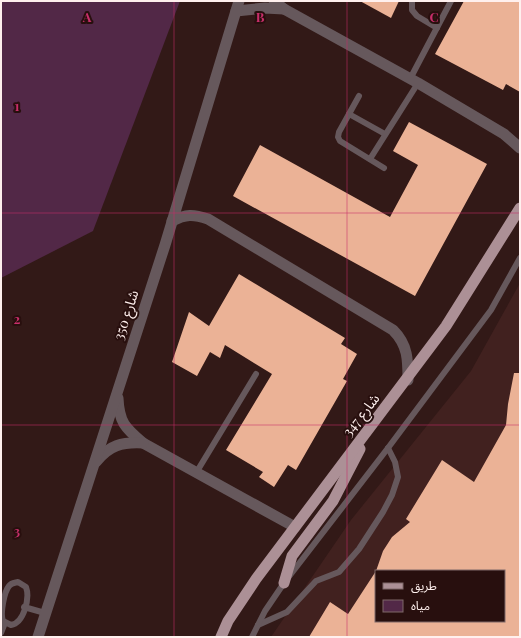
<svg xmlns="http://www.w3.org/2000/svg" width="521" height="638" font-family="'Playfair Display','Noto Sans Arabic',serif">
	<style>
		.built { fill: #41211f; fill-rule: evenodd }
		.water { fill: #522847 }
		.building { fill: #ebb296; fill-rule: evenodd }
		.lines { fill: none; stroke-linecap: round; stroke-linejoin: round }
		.service { stroke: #66585c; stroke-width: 6 }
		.minor { stroke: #66585c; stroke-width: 11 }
		.primary { stroke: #ac9096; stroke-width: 11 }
		.grid { fill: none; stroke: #c82e6a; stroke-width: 1; stroke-opacity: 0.55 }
		.labels { text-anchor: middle; stroke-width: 4; stroke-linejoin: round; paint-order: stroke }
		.street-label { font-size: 14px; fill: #fff0ee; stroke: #280f0e }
		.grid-label { font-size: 13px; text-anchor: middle; font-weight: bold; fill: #c82e6a; stroke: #280f0e; stroke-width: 4; stroke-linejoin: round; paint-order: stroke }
	</style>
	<rect width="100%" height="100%" fill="#321917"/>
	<path class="built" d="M520,283v354h-249l80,-117 120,-149zM376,571h128v50h-128z"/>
	<path class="water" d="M1,1h179l-87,230 -92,47z"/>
	<g class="building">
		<path d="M360,1h39l-8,17z"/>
		<path d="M464,1h56v91l-14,-8 -3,6 -68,-36z"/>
		<path d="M409,122l78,42 -72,132 -182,-100 27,-51 130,72 28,-52 -25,-14z"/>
		<path d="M239,274l106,64 -4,6 16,10 -14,25 4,2 -51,89 -8,-5 -14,22 -15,-10 4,-5 -37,-22 46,-76 -47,-29 -5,13 -10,-6 -13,24 -25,-14 17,-50 20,14z"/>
		<path d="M514,373h6v264h-211l21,-35 18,12 28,-43 7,-20 9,-14 18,-15 -4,-3 36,-59 32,22 32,-57 2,-21zM376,571h128v50h-128z"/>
	</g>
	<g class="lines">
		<g class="service">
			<path d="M412,1v9l5,6 20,12"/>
			<path d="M410,79l41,-78"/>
			<path d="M359,96l-20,36 -1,5 2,4 44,27"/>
			<path d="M349,114l36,20"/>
			<path d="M370,159l48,-76"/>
			<path d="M196,473l60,-99"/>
			<path d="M18,582l8,5c4,11 -2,36 -15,38l-8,-4c-3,-7 1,-29 6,-35 2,-3 5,-3 9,-4z"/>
			<path d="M24,607l21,6"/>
			<path d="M258,625l29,-13 29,-31 23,-9 20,-23 24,-37 9,-17 6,-18 -3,-15 -7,-14"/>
			<path d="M1,633l4,-10"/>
			<path d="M252,637l13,-26 19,-28 104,-135 103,-138 29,-52"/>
		</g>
		<g class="minor">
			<path d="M274,1l10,8 134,74 86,51 16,14"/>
			<path d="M236,11l29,-3 19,1"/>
			<path d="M172,221c14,-7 21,-7 36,-2l185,111c15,15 15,30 15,50"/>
			<path d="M118,398c1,24 7,30 25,45l152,84"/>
			<path d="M96,462c13,-17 26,-20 47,-19"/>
			<path d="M38,637l127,-392 74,-244"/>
		</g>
		<g class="primary">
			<path d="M284,583l8,-27 41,-55 27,-52"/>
			<path d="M221,637l7,-16 28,-42 190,-253 74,-118"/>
		</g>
	</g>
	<path class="grid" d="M174,1v636M347,1v636M1,213h519M1,425h519"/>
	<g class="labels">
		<g class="street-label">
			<text transform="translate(126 315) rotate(-72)" y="5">شارع 350</text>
			<text transform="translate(361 415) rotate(-52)" y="5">شارع 347</text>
		</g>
	</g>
	<g class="grid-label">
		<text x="87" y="22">A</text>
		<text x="260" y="22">B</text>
		<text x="434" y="22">C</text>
		<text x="17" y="111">1</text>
		<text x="17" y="324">2</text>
		<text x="17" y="536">3</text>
	</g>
	<rect width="521" height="638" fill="none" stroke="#fff0ee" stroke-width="4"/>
	<rect x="375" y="570" width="130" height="52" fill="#280f0e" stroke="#7e6968"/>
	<rect x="383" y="583" width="20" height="6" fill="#ac9096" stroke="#7e6968"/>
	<text x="411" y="590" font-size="12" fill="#fff0ee">طريق</text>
	<rect x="383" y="600" width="20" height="12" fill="#522847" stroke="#7e6968"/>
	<text x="411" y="610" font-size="12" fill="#fff0ee">مياه</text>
</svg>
